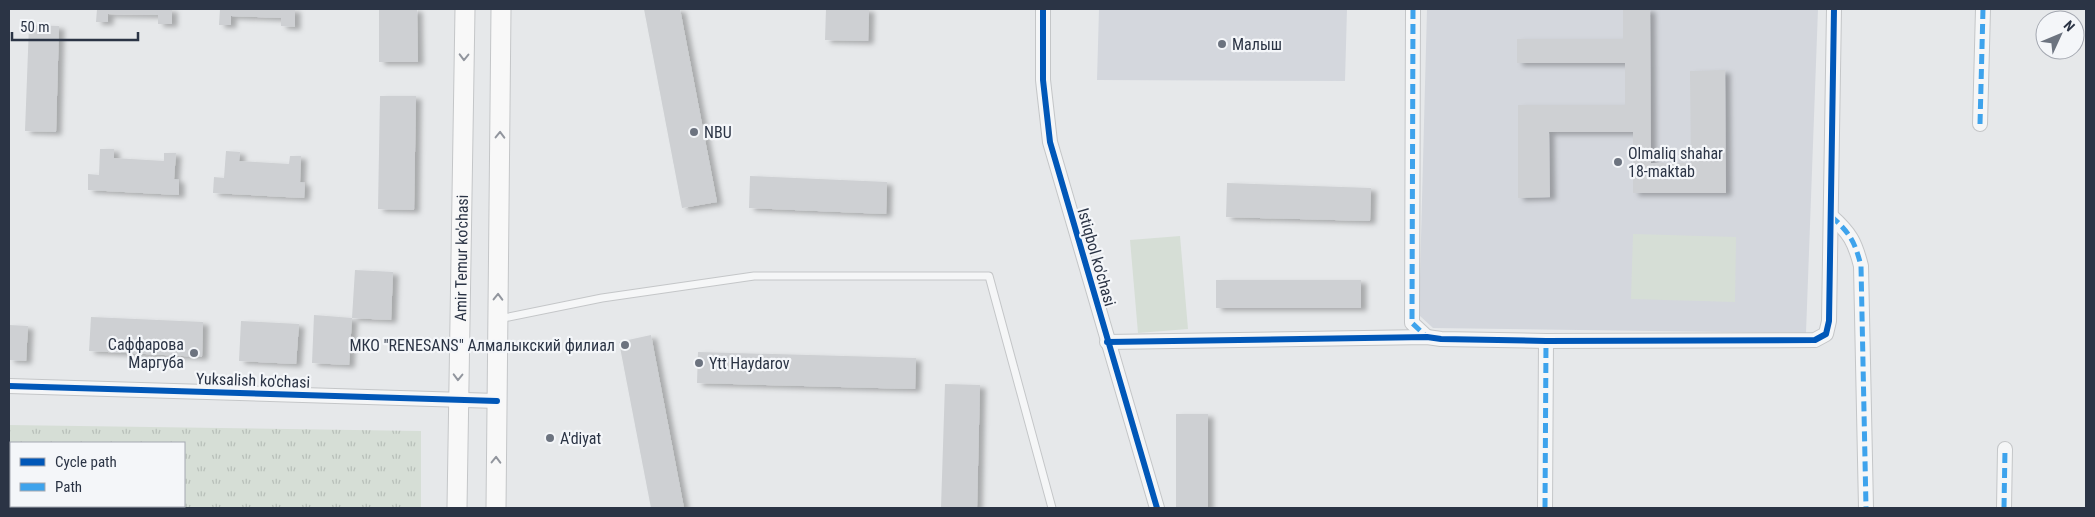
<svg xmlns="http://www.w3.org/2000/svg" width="2095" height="517" font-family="'Roboto Condensed',sans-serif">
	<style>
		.built { fill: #d4d7dd }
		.grass { fill: url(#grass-tufts); fill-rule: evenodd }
		.garden { fill: #d6ded6 }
		.building { fill: #ced0d3; filter: url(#shadow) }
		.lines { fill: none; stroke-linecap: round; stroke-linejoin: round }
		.lane-casing { stroke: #c4c6c8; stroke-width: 9 }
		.street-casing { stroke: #c4c6c8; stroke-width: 16 }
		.secondary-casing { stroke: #c4c6c8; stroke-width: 21 }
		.lane { stroke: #f5f6f7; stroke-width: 7 }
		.street { stroke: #f5f6f7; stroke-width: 14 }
		.secondary { stroke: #f8f8f8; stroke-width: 19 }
		.quiet { stroke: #3ea3ec; stroke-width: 5; stroke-dasharray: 10 5; stroke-linecap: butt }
		.cycleway-casing { stroke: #f4f6f9; stroke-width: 9 }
		.cycleway { stroke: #0057b8; stroke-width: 6 }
		.oneway { stroke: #92969e }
		.poi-dot { fill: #6c737f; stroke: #f4f6f9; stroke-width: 2 }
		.labels { text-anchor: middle; stroke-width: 4.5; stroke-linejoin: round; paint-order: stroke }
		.poi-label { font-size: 16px; fill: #2b3445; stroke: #f4f6f9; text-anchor: start }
		.street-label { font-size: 16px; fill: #2b3445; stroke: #f4f6f9 }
	</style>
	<defs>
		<pattern id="grass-tufts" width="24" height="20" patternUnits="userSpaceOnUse" patternTransform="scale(1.25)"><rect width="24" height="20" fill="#d6ded6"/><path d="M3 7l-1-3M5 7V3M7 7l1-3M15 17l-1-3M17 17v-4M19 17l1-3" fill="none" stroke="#b8bfb9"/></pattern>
		<filter id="shadow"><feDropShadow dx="5.5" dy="3" stdDeviation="2.5" flood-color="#0004"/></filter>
	</defs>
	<rect width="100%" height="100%" fill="#e6e8ea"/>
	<g class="built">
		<path d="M1099,9h248l-2,72 -248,-1z"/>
		<path d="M1427,9h391l-12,324 -373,-5 -14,-13z"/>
	</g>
	<path class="grass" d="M9,425l412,6v77h-412zM11,443h173v63h-173z"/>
	<g class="garden">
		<path d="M1633,234l103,3 -1,65 -104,-3z"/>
		<path d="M1180,236l8,93 -50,4 -8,-93z"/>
	</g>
	<g class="building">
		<path d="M97,9h75v15h-14v-9l-50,-1v8h-12z"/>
		<path d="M220,9h75v18l-14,-1v-8l-50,-2v9h-12z"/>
		<path d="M379,9h38l1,53h-39z"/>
		<path d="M644,9h36l37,193 -35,6z"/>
		<path d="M826,9h43l-1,32 -43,-1z"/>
		<path d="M1623,9h27l1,154h40l-1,-92 35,-1 1,123h-93v-61h-84l1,65 -32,1v-93h107v-42h-108v-24h106z"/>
		<path d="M29,25l30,1 -3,106 -31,-1z"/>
		<path d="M380,96h36l-2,114 -36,-1z"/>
		<path d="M100,149h14v9l50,3v-8h12l-2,26 5,1v15l-91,-5v-16l11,1z"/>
		<path d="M226,151l14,1 -1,9 50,3 1,-8h11l-1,26 5,1 -1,15 -91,-5 1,-16 10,1z"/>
		<path d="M750,176l137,6 -1,32 -137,-6z"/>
		<path d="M1227,183l144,5 -1,33 -144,-4z"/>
		<path d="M355,270l38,2 -2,48 -39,-2z"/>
		<rect x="1216" y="280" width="145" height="28"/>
		<path d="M314,315l38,3 -3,47 -37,-2z"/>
		<path d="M91,317l112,5 -1,35 -113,-6z"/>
		<path d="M241,321l58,3 -3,40 -57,-3z"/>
		<path d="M9,325l19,1 -2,35 -17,-1z"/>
		<path d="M651,335l33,173h-33l-32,-166z"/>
		<path d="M698,352l218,6 -1,31 -218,-6z"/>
		<path d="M945,384l35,1 -3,123h-36z"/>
		<rect x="1176" y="414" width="32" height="94"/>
	</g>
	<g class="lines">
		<defs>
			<path id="lane" d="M499,319l103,-21 152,-22h235l63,232"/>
			<g id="street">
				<path d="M1043,9v71l7,62 107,366"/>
				<path d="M1413,9l-1,314 15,14"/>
				<path d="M1980,124l3,-115"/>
				<path d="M1831,216c19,17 24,26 30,50l5,242"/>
				<path d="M1107,342l320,-5 14,2 105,2 269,-1 11,-6 3,-13 5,-312"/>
				<path d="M9,386l488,15"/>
				<path d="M1545,508l1,-167"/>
				<path d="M2004,508l1,-59"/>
			</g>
			<g id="secondary">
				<path id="s1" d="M457,508l8,-499"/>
				<path d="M496,508l5,-499"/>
			</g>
		</defs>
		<use href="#lane" class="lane-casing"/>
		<use href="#street" class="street-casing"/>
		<use href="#secondary" class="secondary-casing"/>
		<use href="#lane" class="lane"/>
		<use href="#street" class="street"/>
		<use href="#secondary" class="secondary"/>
		<g class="quiet">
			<path d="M1413,9l-1,314 15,14"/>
			<path d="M1980,124l3,-115"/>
			<path d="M1831,216c19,17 24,26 30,50l5,242"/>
			<path d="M1545,508l1,-167"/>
			<path d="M2004,508l1,-59"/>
		</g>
		<defs>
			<g id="cycleway">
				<path d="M1043,9v71l7,62 107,366"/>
				<path d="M1107,342l320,-5 14,2 105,2 269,-1 11,-6 3,-13 5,-312"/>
				<path d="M9,386l488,15"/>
			</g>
		</defs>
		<use href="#cycleway" class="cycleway-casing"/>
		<use href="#cycleway" class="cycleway"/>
	</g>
	<defs><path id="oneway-chevron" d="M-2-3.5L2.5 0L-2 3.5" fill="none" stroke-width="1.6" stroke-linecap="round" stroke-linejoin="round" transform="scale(1.25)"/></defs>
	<g class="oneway">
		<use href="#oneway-chevron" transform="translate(464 57) rotate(91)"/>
		<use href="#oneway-chevron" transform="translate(500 135) rotate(-89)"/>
		<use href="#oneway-chevron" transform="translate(498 297) rotate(-89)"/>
		<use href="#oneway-chevron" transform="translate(458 377) rotate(91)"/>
		<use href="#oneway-chevron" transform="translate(496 460) rotate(-89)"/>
	</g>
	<g class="poi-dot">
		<circle cx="1222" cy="44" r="5"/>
		<circle cx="694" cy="132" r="5"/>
		<circle cx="1618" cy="162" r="5"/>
		<circle cx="625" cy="345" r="5"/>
		<circle cx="194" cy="353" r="5"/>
		<circle cx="699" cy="363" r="5"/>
		<circle cx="550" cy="438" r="5"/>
	</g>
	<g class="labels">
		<g class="poi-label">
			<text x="1232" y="50">Малыш</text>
			<text x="704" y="138">NBU</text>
			<text x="1628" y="159">Olmaliq shahar<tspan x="1628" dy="18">18-maktab</tspan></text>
			<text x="184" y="350" text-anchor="end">Саффарова<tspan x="184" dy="18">Маргуба</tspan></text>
			<text x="615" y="351" text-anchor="end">МКО "RENESANS" Алмалыкский филиал</text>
			<text x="709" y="369">Ytt Haydarov</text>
			<text x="560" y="444">A'diyat</text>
		</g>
		<g class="street-label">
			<text transform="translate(1097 257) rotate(74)" y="6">Istiqbol ko'chasi</text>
			<text dy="6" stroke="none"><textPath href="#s1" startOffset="250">Amir Temur ko'chasi</textPath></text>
			<text transform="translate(253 380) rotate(2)" y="6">Yuksalish ko'chasi</text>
		</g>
	</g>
	<rect width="2095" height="517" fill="none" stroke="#2b3445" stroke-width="20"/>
	<rect x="10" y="442" width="175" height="65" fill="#f4f6f9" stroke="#a4a8b1"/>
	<rect x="20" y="458" width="25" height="8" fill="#0057b8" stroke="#a4a8b1"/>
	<text x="55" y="467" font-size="15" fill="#2b3445">Cycle path</text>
	<rect x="20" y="483" width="25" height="8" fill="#3ea3ec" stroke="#a4a8b1"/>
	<text x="55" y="492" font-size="15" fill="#2b3445">Path</text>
	<g transform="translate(2060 35) rotate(46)"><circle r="24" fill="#f4f6f9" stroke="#a4a8b1"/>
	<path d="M0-4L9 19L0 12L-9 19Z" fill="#6c737f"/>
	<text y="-8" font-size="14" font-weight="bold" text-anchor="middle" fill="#2b3445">N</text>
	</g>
	<path d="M12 32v8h126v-8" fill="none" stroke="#2b3445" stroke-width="2.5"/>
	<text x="20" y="32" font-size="15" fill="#2b3445" stroke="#f4f6f9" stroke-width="4" paint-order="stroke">50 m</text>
</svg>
